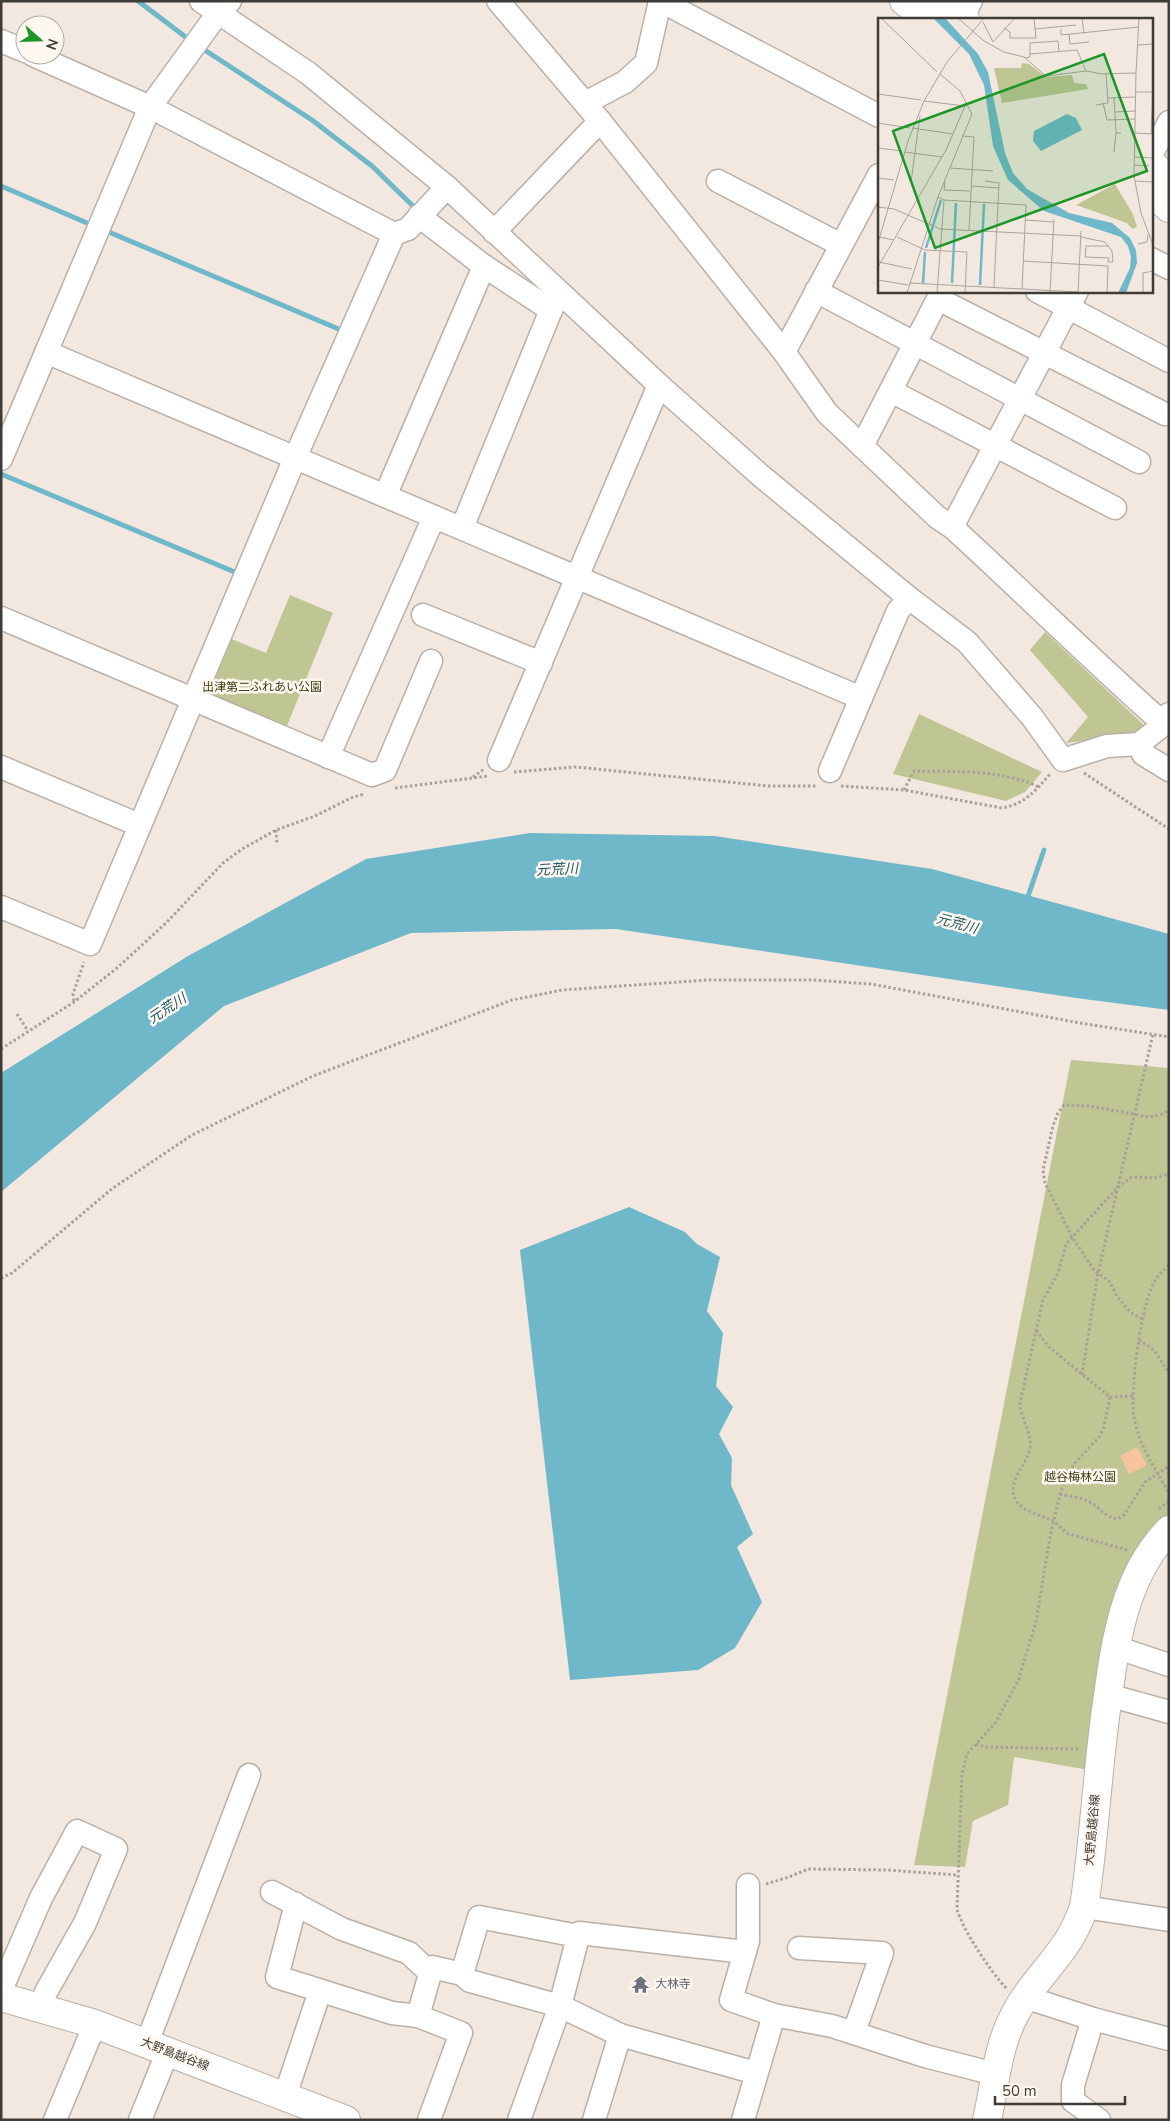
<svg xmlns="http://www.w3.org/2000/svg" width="1170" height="2121" font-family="'Nunito Sans','Noto Sans JP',sans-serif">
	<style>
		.green { fill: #bfc593 }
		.water { fill: #6eb8c9 }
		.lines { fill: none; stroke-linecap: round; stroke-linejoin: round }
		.stream { stroke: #6eb8c9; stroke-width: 5 }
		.building { fill: #f7c49d }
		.minor-casing { stroke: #bbb0a8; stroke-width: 25 }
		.major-casing { stroke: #bbb0a8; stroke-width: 30 }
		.highway-casing { stroke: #bbb0a8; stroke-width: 30 }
		.path { stroke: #a8a09a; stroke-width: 3; stroke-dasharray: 2.5 2.5; stroke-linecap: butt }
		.minor { stroke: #fff; stroke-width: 22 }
		.major { stroke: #fff; stroke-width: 28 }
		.highway { stroke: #fff; stroke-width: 28 }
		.labels { text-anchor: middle; stroke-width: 5; stroke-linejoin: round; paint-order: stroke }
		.park-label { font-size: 12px; fill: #3b3f13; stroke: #fff6ef }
		.street-label { font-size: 12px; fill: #3f3b37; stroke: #fff6ef }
		.worship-label { font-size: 12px; fill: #5b616d; stroke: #fff6ef; text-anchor: start }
		.water-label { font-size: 14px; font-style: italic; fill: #1a5865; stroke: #fff6ef }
		.inset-river { fill: none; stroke: #6eb8c9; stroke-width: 2.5 }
		.inset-road { fill: none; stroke: #aba39c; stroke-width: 1 }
		.view { fill: #1c9627; fill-opacity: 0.15; stroke: #1c9627; stroke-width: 2.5 }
		.inset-edge { fill: none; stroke: #3f3b37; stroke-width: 2.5 }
	</style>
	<rect width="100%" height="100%" fill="#f3e8e0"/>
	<g class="green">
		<path d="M290,595l43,18 -49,120 -87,-36 25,-62 44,18z"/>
		<path d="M1045,632l102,96 -9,6 -72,9 22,-26 -58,-67z"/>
		<path d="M919,714l123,58 -17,20 -19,9 -113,-27z"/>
		<path d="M1071,1060l98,8v448l-16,14 -64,240 -75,-13 -6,48 -35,16 -8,46 -51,-2z"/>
	</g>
	<g class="water">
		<path d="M530,833l185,3 217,33 237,65v76l-93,-12 -460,-69 -205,4 -187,73 -223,186v-119l187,-117 178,-97z"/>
		<path d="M629,1207l56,25 12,12 23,13 -13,54 16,22 -7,53 17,21 -14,27 13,24 -1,27 22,49 -16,13 25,55 -27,46 -37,22 -128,10 -50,-430z"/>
	</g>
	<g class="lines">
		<g class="stream">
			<path d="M138,1l53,40"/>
			<path d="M200,47l112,73 60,46 43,42"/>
			<path d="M1,186l93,40"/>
			<path d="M104,230l237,100"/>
			<path d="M1,474l236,99"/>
			<path d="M1026,902l18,-52"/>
		</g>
	</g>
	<path class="building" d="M1137,1447l10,18 -18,9 -9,-18z"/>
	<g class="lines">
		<defs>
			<g id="minor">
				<path d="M201,1l107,72 139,114 212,198 101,90 149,123 58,44 65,75 31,43 44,-14 32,-2 25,-20 5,-10"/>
				<path d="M498,1l102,120 184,231 43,61 110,104 15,10c71,65 140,133 212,197h5"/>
				<path d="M661,1l218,115"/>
				<path d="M963,17l8,-16"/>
				<path d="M1,41l24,10"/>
				<path d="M33,55l117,52 244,127 14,-5 39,-42"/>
				<path d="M585,103l40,-21 21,-19 14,-62"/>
				<path d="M1151,155l18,-33"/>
				<path d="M718,181l123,64"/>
				<path d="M419,216l65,50"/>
				<path d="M494,232l106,-111"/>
				<path d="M1151,259l18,9"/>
				<path d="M816,291l323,171"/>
				<path d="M1037,291l132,70"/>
				<path d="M938,299l227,115"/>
				<path d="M46,352l815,346 37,-87 11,-13"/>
				<path d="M784,352l95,-177"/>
				<path d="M891,391l224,117"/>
				<path d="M862,446l80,-155"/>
				<path d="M1,459l149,-352 68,-94 12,-12"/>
				<path d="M385,496l99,-230 67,44 9,-17"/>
				<path d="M952,527l125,-236"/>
				<path d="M462,528l89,-218"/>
				<path d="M423,615l118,48"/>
				<path d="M1,618l371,157 13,-5 46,-109"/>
				<path d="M1139,744l4,10 26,16"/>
				<path d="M328,757l106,-240"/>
				<path d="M499,760l160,-375"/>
				<path d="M1,767l138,58"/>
				<path d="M830,771l31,-73"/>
				<path d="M1,907l89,37 205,-486 99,-224"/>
				<path d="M1115,1647l54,18"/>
				<path d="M1108,1695l61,17"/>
				<path d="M748,1885v56l-17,59 43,15 58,11 93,30 70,18"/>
				<path d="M272,1892l70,37 67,24 21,20"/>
				<path d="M296,1904l-19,73 115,36 26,3 43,17 -32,87"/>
				<path d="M1084,1907l85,13"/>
				<path d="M799,1948l83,5 -28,79"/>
				<path d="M462,1974l17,-57 99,19"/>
				<path d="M1,1990l40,-92 36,-67 39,18 -31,74 -39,69 -6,15"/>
				<path d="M1025,1997l68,22 76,20"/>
				<path d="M418,2016l14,-49 30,7 8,7 90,25 60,29 136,38"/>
				<path d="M1093,2019l-20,66v16l26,19"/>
				<path d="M147,2043l102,-268"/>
				<path d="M285,2096l35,-105"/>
				<path d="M55,2120l40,-96"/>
				<path d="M140,2120l28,-69"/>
				<path d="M519,2120l41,-114 19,-73 166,19"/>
				<path d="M594,2120l26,-85"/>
				<path d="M743,2120l31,-105"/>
			</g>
			<g id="major">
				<path d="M1,1997l94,27 251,96"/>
				<path d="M987,2120c8,-35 10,-72 27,-104 13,-26 33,-45 49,-68 10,-13 16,-27 21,-41 10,-65 13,-132 22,-197 9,-63 16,-132 63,-180"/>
			</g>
			<g id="highway">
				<path d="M904,1l24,18"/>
				<path d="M941,1l24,18"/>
				<path d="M1151,163l18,17"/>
				<path d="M1151,192l18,16"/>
			</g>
		</defs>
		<use href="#minor" class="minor-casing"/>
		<use href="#major" class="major-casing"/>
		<use href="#highway" class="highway-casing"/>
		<g class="path">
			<path d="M514,772l61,-5 194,19h48"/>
			<path d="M1084,773l85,56"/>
			<path d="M473,777l11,-8"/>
			<path d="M841,786l63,4 98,18c23,-4 33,-17 48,-34"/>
			<path d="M395,788l93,-12"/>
			<path d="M904,790l10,-19c42,1 87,-2 125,16"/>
			<path d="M276,830l1,14"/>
			<path d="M74,1001l-1,-7 11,-32"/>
			<path d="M17,1014l11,17"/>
			<path d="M1,1049l73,-47 43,-34 49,-45 57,-60 19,-14 34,-19 39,-14 38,-19 12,-3"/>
			<path d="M1169,1265c-8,7 -14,14 -18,24 -11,28 -21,99 -17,128 4,27 22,53 35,76"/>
			<path d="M1,1278l11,-5 101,-85 79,-53 121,-59 199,-76 50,-10 146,-10h105l58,4 209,39 89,14"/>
			<path d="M1142,1319l-12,-7 -13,-16 -7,-14 -16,-12 -22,-33 -27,-54 -2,-13 10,-44 5,-13 6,-8 26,1 59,11 14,-3 6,-4"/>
			<path d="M1139,1340l15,10 15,23"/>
			<path d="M1082,1375l16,-102 55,-239"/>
			<path d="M1110,1397l23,-1"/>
			<path d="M1060,1494c10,3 23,3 31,9 11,6 13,14 27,16l6,-4 21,-33 23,-15"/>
			<path d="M1159,1509l10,-8"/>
			<path d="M1127,1550l-58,-16c-7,-4 -11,-11 -18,-14 -18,-8 -45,-12 -36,-40 4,-11 13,-20 15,-32 2,-15 -9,-29 -10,-45l23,-103 15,-27 8,-29 52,-57 12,-9 10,-1 14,1 15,-4"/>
			<path d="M976,1744l10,3 93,2"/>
			<path d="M766,1884l23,-7 19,-8 79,1 70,5"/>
			<path d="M1006,1988c-15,-16 -44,-59 -49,-79l5,-136 5,-19 29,-32 22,-41 18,-59 14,-85 10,-43 6,-17 9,-14 24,-26 5,-10 6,-30 -61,-50 -13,-17"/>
		</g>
		<use href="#minor" class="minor"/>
		<use href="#major" class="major"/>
		<use href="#highway" class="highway"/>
	</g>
	<defs>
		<symbol id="temple-bare" viewBox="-9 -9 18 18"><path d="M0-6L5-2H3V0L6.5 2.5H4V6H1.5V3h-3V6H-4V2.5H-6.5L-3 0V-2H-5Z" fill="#6b7280" stroke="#fff6ef" stroke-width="2.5" paint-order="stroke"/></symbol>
	</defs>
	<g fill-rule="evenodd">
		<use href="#temple-bare" x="628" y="1972" width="25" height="25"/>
	</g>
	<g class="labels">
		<g class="park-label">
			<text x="262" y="691">出津第二ふれあい公園</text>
			<text x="1080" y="1481">越谷梅林公園</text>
		</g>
		<g class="street-label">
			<text transform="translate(1092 1830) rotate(-85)" y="4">大野島越谷線</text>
			<text transform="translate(175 2054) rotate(21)" y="4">大野島越谷線</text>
		</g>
		<g class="worship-label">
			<text x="655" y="1988">大林寺</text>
		</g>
		<g class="water-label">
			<text transform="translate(557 869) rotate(-3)" y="5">元荒川</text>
			<text transform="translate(957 923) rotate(15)" y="5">元荒川</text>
			<text transform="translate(167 1008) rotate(-33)" y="5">元荒川</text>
		</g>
	</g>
	<g transform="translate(878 18)">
		<rect width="275" height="275" fill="#f3e8e0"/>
		<path d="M144,45l7,1 17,13 26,-2 2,8 12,1 2,5 -86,14 -8,-35h27zM237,166l18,30 4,13 -5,2 -5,-6 -51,-18z" fill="#bfc593"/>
		<path d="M55,0h12l33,36 10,18 17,81 8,20 14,16 42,24 43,10 18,15 6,12 1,13 -11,30h-8l12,-25 1,-11 -3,-11 -7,-9 -77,-26 -36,-31 -15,-34 -9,-61 -15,-31zM189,96l9,4 6,12 -41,21 -8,-10 1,-10z" fill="#6eb8c9"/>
		<path class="inset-river" d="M48,230l15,-48M45,265l2,-31M74,265l4,-80M102,267l4,-81"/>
		<path class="inset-road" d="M3,0l56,54M80,0l26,23 20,11 20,5 22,19 40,-5 16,3 34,-1 -2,103 7,37 12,32M204,0l2,15M105,4l10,20M126,10l6,4v6h26l-2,-20M157,11l41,-4M183,11v6l78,-8M191,16l1,10 19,-2M115,24l22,-24M260,27l15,-1M152,36l47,-4 9,21M147,40l5,-1v-14l28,-2 1,11M258,55l3,-55M258,74h17M0,76l43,6M236,79l2,36h5M230,80l28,-1M46,83l41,5M225,85l4,17 28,-1M218,87l12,-2 -2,-30M237,94l20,-1M0,105l32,5M34,110l41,6M257,115l18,1M273,116l2,-42M84,118l12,1 -5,93M0,130l24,3M27,134l37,5M236,134l2,-19M256,139l19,1M256,147l15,1M72,150l43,3M0,160l16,2M67,163l-1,9 26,1M107,163l14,2 -5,104M257,163l18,1M33,164l9,-66M93,168l28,2M66,182l82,5 -4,84M0,189l16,2 46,20 141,7M147,202l29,2M1,219l15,3M19,219l28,13 42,2 -2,41M203,219l24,5 7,9 1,11h-5l1,-4 -24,-1 1,-10M0,225l30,-102 16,-40 23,-39 37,-44M260,226l9,-2 1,-7M207,228h24M145,243l85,5 -1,27M1,244l33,7M0,249l68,-117 19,-44M0,262l30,5M31,265l169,9M172,274l4,-73M29,275l31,-96 34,-83 -12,-23 -20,-17M59,275l7,-93 -6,-3M200,275l3,-62M265,275v-20l10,-2"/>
		<path class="view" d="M226,36l43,117 -212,77 -42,-117z"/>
		<rect width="275" height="275" class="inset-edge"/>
	</g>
	<rect width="1170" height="2121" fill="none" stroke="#3f3b37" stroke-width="5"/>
	<g transform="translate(40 40) rotate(110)"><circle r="24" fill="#fff6ef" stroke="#b2aba5"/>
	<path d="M0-4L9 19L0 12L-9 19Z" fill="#1c9627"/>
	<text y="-8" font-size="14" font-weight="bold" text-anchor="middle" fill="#3f3b37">N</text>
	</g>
	<path d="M995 2096v8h130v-8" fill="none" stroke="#3f3b37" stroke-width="2.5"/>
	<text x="1002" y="2096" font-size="15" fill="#3f3b37" stroke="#fff6ef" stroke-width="4" paint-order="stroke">50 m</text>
</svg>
